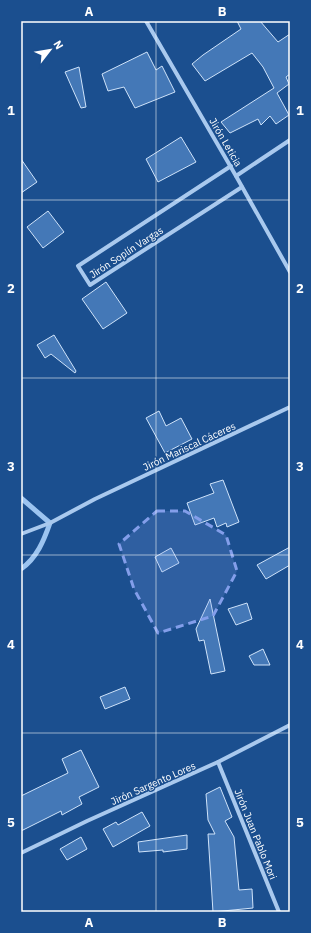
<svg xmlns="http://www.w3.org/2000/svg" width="311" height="933" font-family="'IBM Plex Sans',sans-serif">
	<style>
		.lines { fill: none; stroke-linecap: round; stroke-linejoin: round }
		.stream { stroke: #9cc4f0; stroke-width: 5 }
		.building { fill: #4478b7; stroke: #cfe3fa }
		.street { stroke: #a9c9ee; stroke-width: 4 }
		.marked { fill: #839eea; fill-opacity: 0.2; stroke: #839eea; stroke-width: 3; stroke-dasharray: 8 5; stroke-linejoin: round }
		.grid { fill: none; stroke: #fff; stroke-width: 1; stroke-opacity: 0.55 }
		.labels { text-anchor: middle; stroke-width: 3; stroke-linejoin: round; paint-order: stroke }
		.street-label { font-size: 10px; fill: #fff; stroke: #1b4f8f }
		.neatline { fill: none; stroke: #fff; stroke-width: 1.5 }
		.grid-label { font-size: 13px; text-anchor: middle; font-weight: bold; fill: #fff }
	</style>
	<rect width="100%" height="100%" fill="#1b4f8f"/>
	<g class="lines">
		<path class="stream" d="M21,498l29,25c-6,17 -13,35 -29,46"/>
	</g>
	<g class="building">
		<path d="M237,21h23l18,21 12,-8v40l-4,3 3,7 -12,9 12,22 -13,9 -6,-8 -9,9 -3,-6 -28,14 -9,-11 53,-34 -11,-21 -11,-14 -47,28 -13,-17 11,-9 38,-26z"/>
		<path d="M147,52l9,18 6,-4 13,26 -40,16 -11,-21 -16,4 -6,-17z"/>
		<path d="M79,67l7,40 -5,1 -16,-36z"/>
		<path d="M181,137l15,25 -38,20 -12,-23z"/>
		<path d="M21,159l16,23 -16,11z"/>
		<path d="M48,211l16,21 -21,16 -16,-21z"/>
		<path d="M106,282l21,31 -24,16 -21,-30z"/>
		<path d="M54,335l22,36 -1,2 -24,-19 -6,4 -8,-13z"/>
		<path d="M159,411l7,15 15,-8 11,21 -27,14 -19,-35z"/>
		<path d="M223,480l16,42 -12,5 -1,-4 -9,4 -3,-9 -19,7 -8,-22 27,-10 -4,-9z"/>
		<path d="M290,547v18l-24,14 -9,-14z"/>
		<path d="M171,548l8,15 -17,9 -7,-15z"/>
		<path d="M210,599l15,72 -14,3 -7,-34 -5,1 -3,-12z"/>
		<path d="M247,603l5,16 -16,6 -8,-16z"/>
		<path d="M263,649l7,16h-16l-5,-9z"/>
		<path d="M125,687l5,12 -25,10 -5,-12z"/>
		<path d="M81,750l18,37 -20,10 3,7 -20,11 -1,-4 -40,20v-35l47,-23 -6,-14z"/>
		<path d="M220,787l12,30 -7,4 9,16 5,53 13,-1 1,19 -40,4 -5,-78h7l-7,-14 -2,-26z"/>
		<path d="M142,812l8,14 -37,21 -10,-18 13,-7 2,3z"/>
		<path d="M187,835v14l-24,3v-2l-24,2 -1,-10z"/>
		<path d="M81,837l6,12 -20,11 -7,-11z"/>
	</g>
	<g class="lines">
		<g class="street">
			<path d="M146,21l90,155 54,96"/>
			<path d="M231,166l-153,100 12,19 152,-98"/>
			<path d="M236,176l54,-36"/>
			<path d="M21,534l29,-11 45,-24 195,-92"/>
			<path d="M218,762l61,150"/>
			<path d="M21,853l66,-32 131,-59 72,-37"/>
		</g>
	</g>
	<path class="marked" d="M157,511h28l41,24 11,36 -24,45 -55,17 -24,-44 -15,-45z"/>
	<path class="grid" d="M156,21v891M21,200h269M21,378h269M21,555h269M21,733h269"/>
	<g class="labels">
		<g class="street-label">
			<text transform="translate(226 142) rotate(60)" y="4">Jirón Leticia</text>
			<text transform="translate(126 252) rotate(-33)" y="4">Jirón Soplín Vargas</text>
			<text transform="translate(189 446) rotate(-25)" y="4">Jirón Mariscal Cáceres</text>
			<text transform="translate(153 783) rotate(-24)" y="4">Jirón Sargento Lores</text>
			<text transform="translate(256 834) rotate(68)" y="4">Jirón Juan Pablo Mori</text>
		</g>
	</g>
	<rect width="311" height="933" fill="none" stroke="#1b4f8f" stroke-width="44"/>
	<g transform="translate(50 50) rotate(59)" stroke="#1b4f8f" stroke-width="3" paint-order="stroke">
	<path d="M0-3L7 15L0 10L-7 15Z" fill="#ffffff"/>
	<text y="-6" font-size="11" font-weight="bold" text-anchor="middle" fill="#ffffff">N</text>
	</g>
	<rect x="22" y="22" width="267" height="889" class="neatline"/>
	<g class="grid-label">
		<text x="89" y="16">A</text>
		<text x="222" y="16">B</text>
		<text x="11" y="115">1</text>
		<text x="300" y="115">1</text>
		<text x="11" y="293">2</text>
		<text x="300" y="293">2</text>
		<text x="11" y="471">3</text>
		<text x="300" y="471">3</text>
		<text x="11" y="649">4</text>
		<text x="300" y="649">4</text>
		<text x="11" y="827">5</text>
		<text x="300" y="827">5</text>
		<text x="89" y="927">A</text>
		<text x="222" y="927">B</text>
	</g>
</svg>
